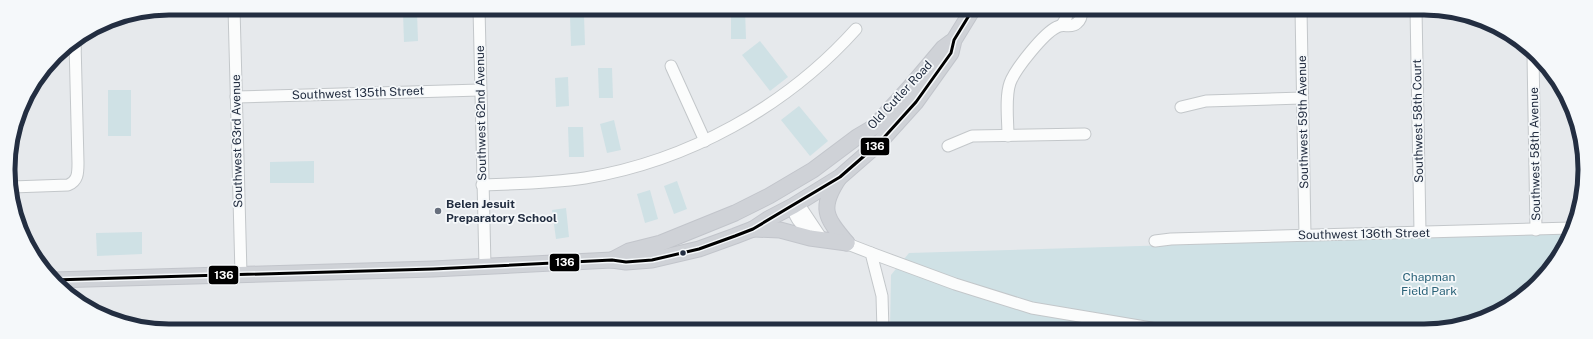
<svg xmlns="http://www.w3.org/2000/svg" width="1593" height="339" font-family="'Public Sans',sans-serif">
	<style>
		.green { fill: #cfe1e5 }
		.lines { fill: none; stroke-linecap: round; stroke-linejoin: round }
		.minor-casing { stroke: #c3c7ca; stroke-width: 13 }
		.major-casing { stroke: #c2c5cb; stroke-width: 17 }
		.minor { stroke: #fbfcfc; stroke-width: 11 }
		.major { stroke: #cfd2d7; stroke-width: 15 }
		.bus-1-casing { stroke: #f5f8fa; stroke-width: 6 }
		.bus-1 { stroke: #000; stroke-width: 3 }
		.poi-dot { fill: #676f7d; stroke: #f5f8fa; stroke-width: 1.5 }
		.bus-dot { fill: #232e41; stroke: #f5f8fa; stroke-width: 1.5 }
		.labels { text-anchor: middle; stroke-width: 3.5; stroke-linejoin: round; paint-order: stroke }
		.street-label { font-size: 12px; fill: #232e41; stroke: #f5f8fa }
		.poi-label { font-size: 12px; font-weight: bold; fill: #232e41; stroke: #f5f8fa; text-anchor: start }
		.park-label { font-size: 12px; fill: #2b6379; stroke: #f5f8fa }
		.rim { fill: none; stroke: #232e41; stroke-width: 5 }
		.line-badge { stroke: #f5f8fa; stroke-width: 1.5 }
		.badge-label { font-size: 11px; text-anchor: middle; font-weight: bold; fill: #fff }
	</style>
	<rect width="100%" height="100%" fill="#e6e9ec"/>
	<g class="green">
		<path d="M731,9h14l1,30h-15z"/>
		<path d="M417,12l1,29 -14,1 -1,-29z"/>
		<path d="M584,15l1,30 -14,1 -1,-30z"/>
		<path d="M760,41l28,36 -18,14 -28,-36z"/>
		<path d="M598,68h14l1,30h-14z"/>
		<path d="M568,77l1,29 -13,1 -1,-29z"/>
		<rect x="108" y="90" width="23" height="46"/>
		<path d="M799,106l29,35 -18,15 -29,-36z"/>
		<path d="M614,120l7,30 -14,3 -7,-29z"/>
		<path d="M568,127h15l1,30h-15z"/>
		<path d="M314,161v22h-44v-21z"/>
		<path d="M677,181l10,28 -13,5 -10,-28z"/>
		<path d="M650,190l8,29 -13,4 -8,-29z"/>
		<path d="M566,208l3,29 -13,2 -4,-29z"/>
		<path d="M142,232v22l-45,2 -1,-23z"/>
		<path d="M1571,233l-3,8 -30,43 -52,35 -52,12 -544,-1 1,-55 18,-22z"/>
	</g>
	<g class="lines">
		<defs>
			<g id="minor">
				<path d="M234,8l7,266"/>
				<path d="M479,8l6,258"/>
				<path d="M1301,9l4,226"/>
				<path d="M1416,9l4,223"/>
				<path d="M1062,25l4,-7 3,-9"/>
				<path d="M64,49h11"/>
				<path d="M1533,55l3,175"/>
				<path d="M671,66l34,75"/>
				<path d="M236,97l244,-7"/>
				<path d="M1181,107l25,-6 96,-3"/>
				<path d="M1008,136c0,-15 -3,-39 2,-53 5,-14 34,-50 47,-56 7,-4 14,2 20,-4 4,-3 5,-9 5,-14"/>
				<path d="M948,146l24,-10 113,-2"/>
				<path d="M482,185c35,-1 69,-2 103,-7 103,-17 201,-71 271,-149"/>
				<path d="M12,187l56,-2c10,-4 10,-12 10,-22l-3,-121"/>
				<path d="M818,235c-13,-5 -24,-15 -25,-29l9,3 18,27"/>
				<path d="M840,241l31,12 11,43 1,34"/>
				<path d="M1155,241l16,-2 401,-11"/>
				<path d="M871,253l84,31 77,24 131,22"/>
			</g>
			<g id="major">
				<path d="M839,178c-20,30 -14,39 8,65"/>
				<path d="M753,229l27,1 30,8 37,5"/>
				<path d="M612,260l17,-9 32,-8 74,-30 34,-17 44,-26 44,-33 17,-10 37,-41 32,-38 8,-6"/>
				<path d="M53,280l380,-11 179,-9 14,2 26,-2 47,-11 36,-13 18,-7 15,-10 25,-13 47,-29 39,-34 37,-41 35,-49 3,-13 19,-31"/>
			</g>
		</defs>
		<use href="#minor" class="minor-casing"/>
		<use href="#major" class="major-casing"/>
		<use href="#minor" class="minor"/>
		<use href="#major" class="major"/>
		<defs>
			<path id="bus-1" d="M53,280l380,-11 179,-9 14,2 26,-2 47,-11 36,-13 18,-7 87,-52 39,-34 37,-41 35,-49 3,-13 19,-31"/>
		</defs>
		<use href="#bus-1" class="bus-1-casing"/>
		<use href="#bus-1" class="bus-1"/>
	</g>
	<circle class="poi-dot" cx="438" cy="211" r="4"/>
	<circle class="bus-dot" cx="683" cy="253" r="3.5"/>
	<g class="labels">
		<g class="street-label">
			<text transform="translate(358 93) rotate(-2)" y="4">Southwest 135th Street</text>
			<text transform="translate(900 95) rotate(-47)" y="4">Old Cutler Road</text>
			<text transform="translate(481 113) rotate(-91)" y="4">Southwest 62nd Avenue</text>
			<text transform="translate(1418 121) rotate(-91)" y="4">Southwest 58th Court</text>
			<text transform="translate(1303 122) rotate(-91)" y="4">Southwest 59th Avenue</text>
			<text transform="translate(237 141) rotate(-91)" y="4">Southwest 63rd Avenue</text>
			<text transform="translate(1535 154) rotate(-91)" y="4">Southwest 58th Avenue</text>
			<text transform="translate(1364 234) rotate(-1)" y="4">Southwest 136th Street</text>
		</g>
		<g class="poi-label">
			<text x="446" y="208">Belen Jesuit<tspan x="446" dy="14">Preparatory School</tspan></text>
		</g>
		<g class="park-label">
			<text x="1429" y="281">Chapman<tspan x="1429" dy="14">Field Park</tspan></text>
		</g>
	</g>
	<path d="M0 0H1593V339H0ZM169 15H1424A154 154 0 0 1 1578 169V170A154 154 0 0 1 1424 324H169A154 154 0 0 1 15 170V169A154 154 0 0 1 169 15Z" fill="#f5f8fa" fill-rule="evenodd"/>
	<path class="rim" d="M169 15H1424A154 154 0 0 1 1578 169V170A154 154 0 0 1 1424 324H169A154 154 0 0 1 15 170V169A154 154 0 0 1 169 15Z"/>
	<g class="line-badge">
		<rect x="860" y="137" width="30" height="19" rx="4" fill="#000"/>
		<rect x="549" y="253" width="31" height="19" rx="4" fill="#000"/>
		<rect x="208" y="265" width="31" height="20" rx="4" fill="#000"/>
	</g>
	<g class="badge-label">
		<text x="875" y="150">136</text>
		<text x="565" y="266">136</text>
		<text x="224" y="279">136</text>
	</g>
</svg>
